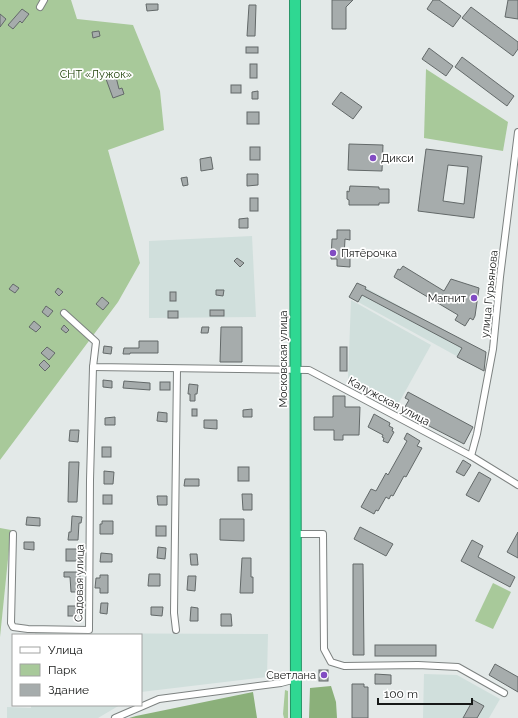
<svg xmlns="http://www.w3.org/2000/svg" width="518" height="718" font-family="Raleway,sans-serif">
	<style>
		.built { fill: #d0dfdc }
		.green { fill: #a8c99a }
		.forest { fill: #8bb07a }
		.building { fill: #a6acac; stroke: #636969; fill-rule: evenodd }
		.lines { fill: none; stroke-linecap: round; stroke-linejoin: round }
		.minor-casing { stroke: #7d8281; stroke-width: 8 }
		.highway-casing { stroke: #269567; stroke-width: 12 }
		.minor { stroke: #fff; stroke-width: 6 }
		.highway { stroke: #2fd892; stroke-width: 10 }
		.poi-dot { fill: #824cc3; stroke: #fff; stroke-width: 1.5 }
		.labels { text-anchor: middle; stroke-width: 3.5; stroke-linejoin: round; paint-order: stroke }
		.park-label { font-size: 11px; fill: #1e4007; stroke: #fff }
		.poi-label { font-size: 11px; fill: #161817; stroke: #fff; text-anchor: start }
		.street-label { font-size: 11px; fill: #161817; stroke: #fff }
	</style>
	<rect width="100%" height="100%" fill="#e3e9e8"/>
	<g class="built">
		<path d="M252,236l4,81 -107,1v-77z"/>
		<path d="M357,283l128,69 -3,18 -133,-73z"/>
		<path d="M351,300l80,45 -35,63 -48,-28z"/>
		<path d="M35,633l233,1 -1,43 -126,15v-57h-106z"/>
		<path d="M424,674l33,1 43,24 -11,19h-66z"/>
		<path d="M31,705h89l-22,13h-91v-11l24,1z"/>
	</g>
	<g class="green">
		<path d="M0,0h71l6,19 56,6 27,66 4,39 -56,20 32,113 -22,39 -118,158z"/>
		<path d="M426,69l82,53 -5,29 -79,-13z"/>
		<path d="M0,528l11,2 -11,107z"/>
		<path d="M493,583l18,9 -18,37 -18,-8z"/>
		<path d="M285,690l3,1v27h-4l-1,-4z"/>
	</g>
	<g class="forest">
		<path d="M331,686l5,16 1,16h-28l1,-30z"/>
		<path d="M253,692l4,26h-128l7,-2z"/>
	</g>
	<g class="building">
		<path d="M332,0h21l-7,7v22h-14z"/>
		<path d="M433,0h6l22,16 -8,11 -26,-18z"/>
		<path d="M508,0h10v19l-13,-2z"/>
		<path d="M146,4h12v6l-11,1z"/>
		<path d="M249,5h7l-1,31h-8z"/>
		<path d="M471,7l47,35v7l-5,7 -51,-38z"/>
		<path d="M22,9l7,5 -7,9 -2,-2 -7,8 -5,-4z"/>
		<path d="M0,14l6,5 -6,8z"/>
		<path d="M99,31l1,5 -7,2 -1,-6z"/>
		<rect x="246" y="47" width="12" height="6"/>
		<path d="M429,48l24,18 -7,10 -24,-17z"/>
		<path d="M462,57l52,39 -7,10 -52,-39z"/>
		<rect x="250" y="64" width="7" height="14"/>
		<path d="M116,77l3,12 3,-1 2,6 -11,4 -7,-19z"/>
		<rect x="231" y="85" width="10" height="8"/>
		<path d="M258,91v8h-6v-7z"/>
		<path d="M341,92l21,15 -9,12 -21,-15z"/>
		<rect x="247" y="112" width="12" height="12"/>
		<path d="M349,144l34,1 -1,26 -34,-1z"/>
		<rect x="250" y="147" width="10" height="13"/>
		<path d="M426,149l56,7 -8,62 -56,-7zM448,165l20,2 -4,37 -21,-3z"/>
		<path d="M211,157l2,12 -12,2 -1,-12z"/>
		<path d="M247,174h11v11l-11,1z"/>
		<path d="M187,177l1,8 -5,1 -2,-8z"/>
		<path d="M350,186l29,1v2h10v14h-10v2h-30v-5l-2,-1v-8l2,1z"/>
		<rect x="250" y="198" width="8" height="13"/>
		<path d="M248,218v10h-9v-9z"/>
		<path d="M337,230h13v10l-5,-1 -1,18 6,1v9l-13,-1v-7h-6l1,-20h5z"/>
		<path d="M237,258l7,5 -4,4 -6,-6z"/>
		<path d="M403,266l41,25 7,-12 28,9 -4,28 -2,4 -3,-2 -5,8 -10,-6 3,-5 -64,-38 4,-8 2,1z"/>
		<path d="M357,283l9,4 -1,2 121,63 -2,19 -27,-14 5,-9 -2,-1 -98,-52 -4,7 -9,-5z"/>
		<path d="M13,284l6,4 -4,5 -6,-4z"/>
		<path d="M58,288l5,4 -4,4 -4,-4z"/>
		<path d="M216,290h8l-1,6 -7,-1z"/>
		<rect x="170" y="292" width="6" height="9"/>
		<path d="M102,297l7,6 -6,7 -7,-6z"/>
		<path d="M46,306l7,5 -5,6 -6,-5z"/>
		<rect x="210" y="310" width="14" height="6"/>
		<rect x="168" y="311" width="10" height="7"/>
		<path d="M34,321l7,6 -5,5 -7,-5z"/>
		<path d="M64,325l5,5 -3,3 -5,-4z"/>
		<path d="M202,327h7l-1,6h-7z"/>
		<path d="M221,327h21v35h-22z"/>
		<path d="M139,341h19v12h-28v1h-7l1,-6h15z"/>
		<path d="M104,346l8,1 -1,7 -8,-1z"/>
		<path d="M47,347l8,6 -6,7 -8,-7z"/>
		<rect x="340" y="347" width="7" height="24"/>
		<path d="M44,360l6,6 -5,5 -6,-6z"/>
		<path d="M103,380l9,1v7l-9,-1z"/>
		<path d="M124,381l26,2v7l-27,-2z"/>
		<rect x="160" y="382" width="10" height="8"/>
		<path d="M189,384l9,1 -1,9h-2v7h-5v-7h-2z"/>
		<path d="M408,392l65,35 -9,17 -62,-32 7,-12 -4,-2z"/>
		<path d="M333,396h12v11h15l-1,28h-16v5h-9v-10h-20v-13h19z"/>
		<rect x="192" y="409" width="5" height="7"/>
		<path d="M252,409v8h-9v-7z"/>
		<path d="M158,412l9,1v9l-10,-1z"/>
		<path d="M374,414l16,9 -1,3 4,2 -1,3 2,1 -6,11 -5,-2 1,-3 -2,-1 1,-2 -15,-8z"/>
		<path d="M115,417v8h-10v-7z"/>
		<path d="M204,420h13v9l-13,-1z"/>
		<path d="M70,430h9l-1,12 -9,-1z"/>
		<path d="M407,433l13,8 -3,5 5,2 -16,29 -2,-1 -11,20 -2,-1 -2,4 -3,-2 -8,14 -2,-1 -2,4 -13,-7 10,-18 5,2 10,-18 2,2 19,-34 -3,-2z"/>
		<rect x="102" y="447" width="9" height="10"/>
		<path d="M463,460l8,5 -7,11 -8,-4z"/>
		<path d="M69,462h10l-2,40h-9z"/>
		<rect x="238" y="467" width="11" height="14"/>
		<path d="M104,471l10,1 -1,12h-9z"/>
		<path d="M479,472l12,7 -12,23 -13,-7z"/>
		<path d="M185,479h14v7h-15z"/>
		<path d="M242,494h10v16h-9z"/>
		<rect x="103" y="495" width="9" height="9"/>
		<path d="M157,496h10v9h-9z"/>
		<path d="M72,516l10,1 -1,6h-2l-1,17h-10l1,-8h2z"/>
		<path d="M27,517l13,1v8l-14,-1z"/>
		<path d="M220,519h24v22l-24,-1z"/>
		<path d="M102,521h11v13h-13v-10h2z"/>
		<rect x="156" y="526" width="10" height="10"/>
		<path d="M360,527l33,17 -7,12 -32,-17z"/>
		<path d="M518,532v26l-11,-6z"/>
		<path d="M472,540l11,6 -5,11 37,20 -5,10 -49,-26z"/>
		<path d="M24,542h10v8l-10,-1z"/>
		<path d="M158,547l8,1 -1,11 -8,-1z"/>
		<rect x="66" y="549" width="12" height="12"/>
		<path d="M101,553l11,1v8h-12z"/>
		<path d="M190,554h7l1,11h-7z"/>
		<path d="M242,558h9v19h2v16h-13z"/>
		<path d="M353,564h10l1,91h-11z"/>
		<path d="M64,572h16v20h-9l-1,-15h-6z"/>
		<path d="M149,574h11v12h-12z"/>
		<path d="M100,575h8v18h-8v-5h-5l1,-10h4z"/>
		<path d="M188,576h8l-1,15 -8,-1z"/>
		<path d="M101,603h7l-1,11 -7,-1z"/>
		<rect x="68" y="606" width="10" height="10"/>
		<path d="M151,607h12l-1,9 -11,-1z"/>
		<path d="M191,607l7,1v13h-8z"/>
		<path d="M221,614h10l1,12h-11z"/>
		<rect x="375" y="645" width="61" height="11"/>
		<path d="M495,664l23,13v15l-29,-17z"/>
		<rect x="319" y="670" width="9" height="11"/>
		<path d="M375,674l16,1v9h-16z"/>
		<path d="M352,684h12v3h4v31h-16z"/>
		<path d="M473,700l11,6 -7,12h-14z"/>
	</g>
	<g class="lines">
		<defs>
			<g id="minor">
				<path d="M40,7l4,-7"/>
				<path d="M64,313l32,29 -3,25 216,3 162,86 47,29"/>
				<path d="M471,456l6,-22 16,-85 7,-72 18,-145"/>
				<path d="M13,534l-2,89 2,4 15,2 61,1 1,-150 3,-113"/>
				<path d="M295,534h28l1,115 7,13 13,4 74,-1 40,2 46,26"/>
				<path d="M176,630l-2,-17 3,-244"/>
				<path d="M115,718l44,-19 122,-16 15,-4"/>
			</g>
			<path id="highway" d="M295,0l1,718"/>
		</defs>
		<use href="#minor" class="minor-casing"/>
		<use href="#highway" class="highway-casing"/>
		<use href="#minor" class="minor"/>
		<use href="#highway" class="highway"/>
	</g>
	<g class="poi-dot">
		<circle cx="373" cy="158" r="4"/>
		<circle cx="333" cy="253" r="4"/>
		<circle cx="474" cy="298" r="4"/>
		<circle cx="324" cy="675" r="4"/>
	</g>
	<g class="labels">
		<g class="park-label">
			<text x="96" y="78">СНТ «Лужок»</text>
		</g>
		<g class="poi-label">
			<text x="381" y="162">Дикси</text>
			<text x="341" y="257">Пятёрочка</text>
			<text x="466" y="302" text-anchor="end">Магнит</text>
			<text x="316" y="679" text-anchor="end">Светлана</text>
		</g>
		<g class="street-label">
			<text transform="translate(489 294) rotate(-84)" y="4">улица Гурьянова</text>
			<text transform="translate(283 359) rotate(-90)" y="4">Московская улица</text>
			<text transform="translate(389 401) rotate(28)" y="4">Калужская улица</text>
			<text transform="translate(79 583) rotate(-89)" y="4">Садовая улица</text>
		</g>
	</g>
	<rect x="12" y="634" width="130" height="72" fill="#ffffff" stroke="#a2a3a2"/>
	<rect x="20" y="647" width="20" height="6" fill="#ffffff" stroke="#a2a3a2"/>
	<text x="48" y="654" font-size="12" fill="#161817">Улица</text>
	<rect x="20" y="664" width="20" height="12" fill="#a8c99a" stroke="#a2a3a2"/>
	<text x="48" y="674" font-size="12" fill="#161817">Парк</text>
	<rect x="20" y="684" width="20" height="12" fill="#a6acac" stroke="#a2a3a2"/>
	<text x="48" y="694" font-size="12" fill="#161817">Здание</text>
	<path d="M378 698v6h94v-6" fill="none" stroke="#161817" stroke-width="2"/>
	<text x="384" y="698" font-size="12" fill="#161817" stroke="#ffffff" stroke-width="3" paint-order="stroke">100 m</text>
</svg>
